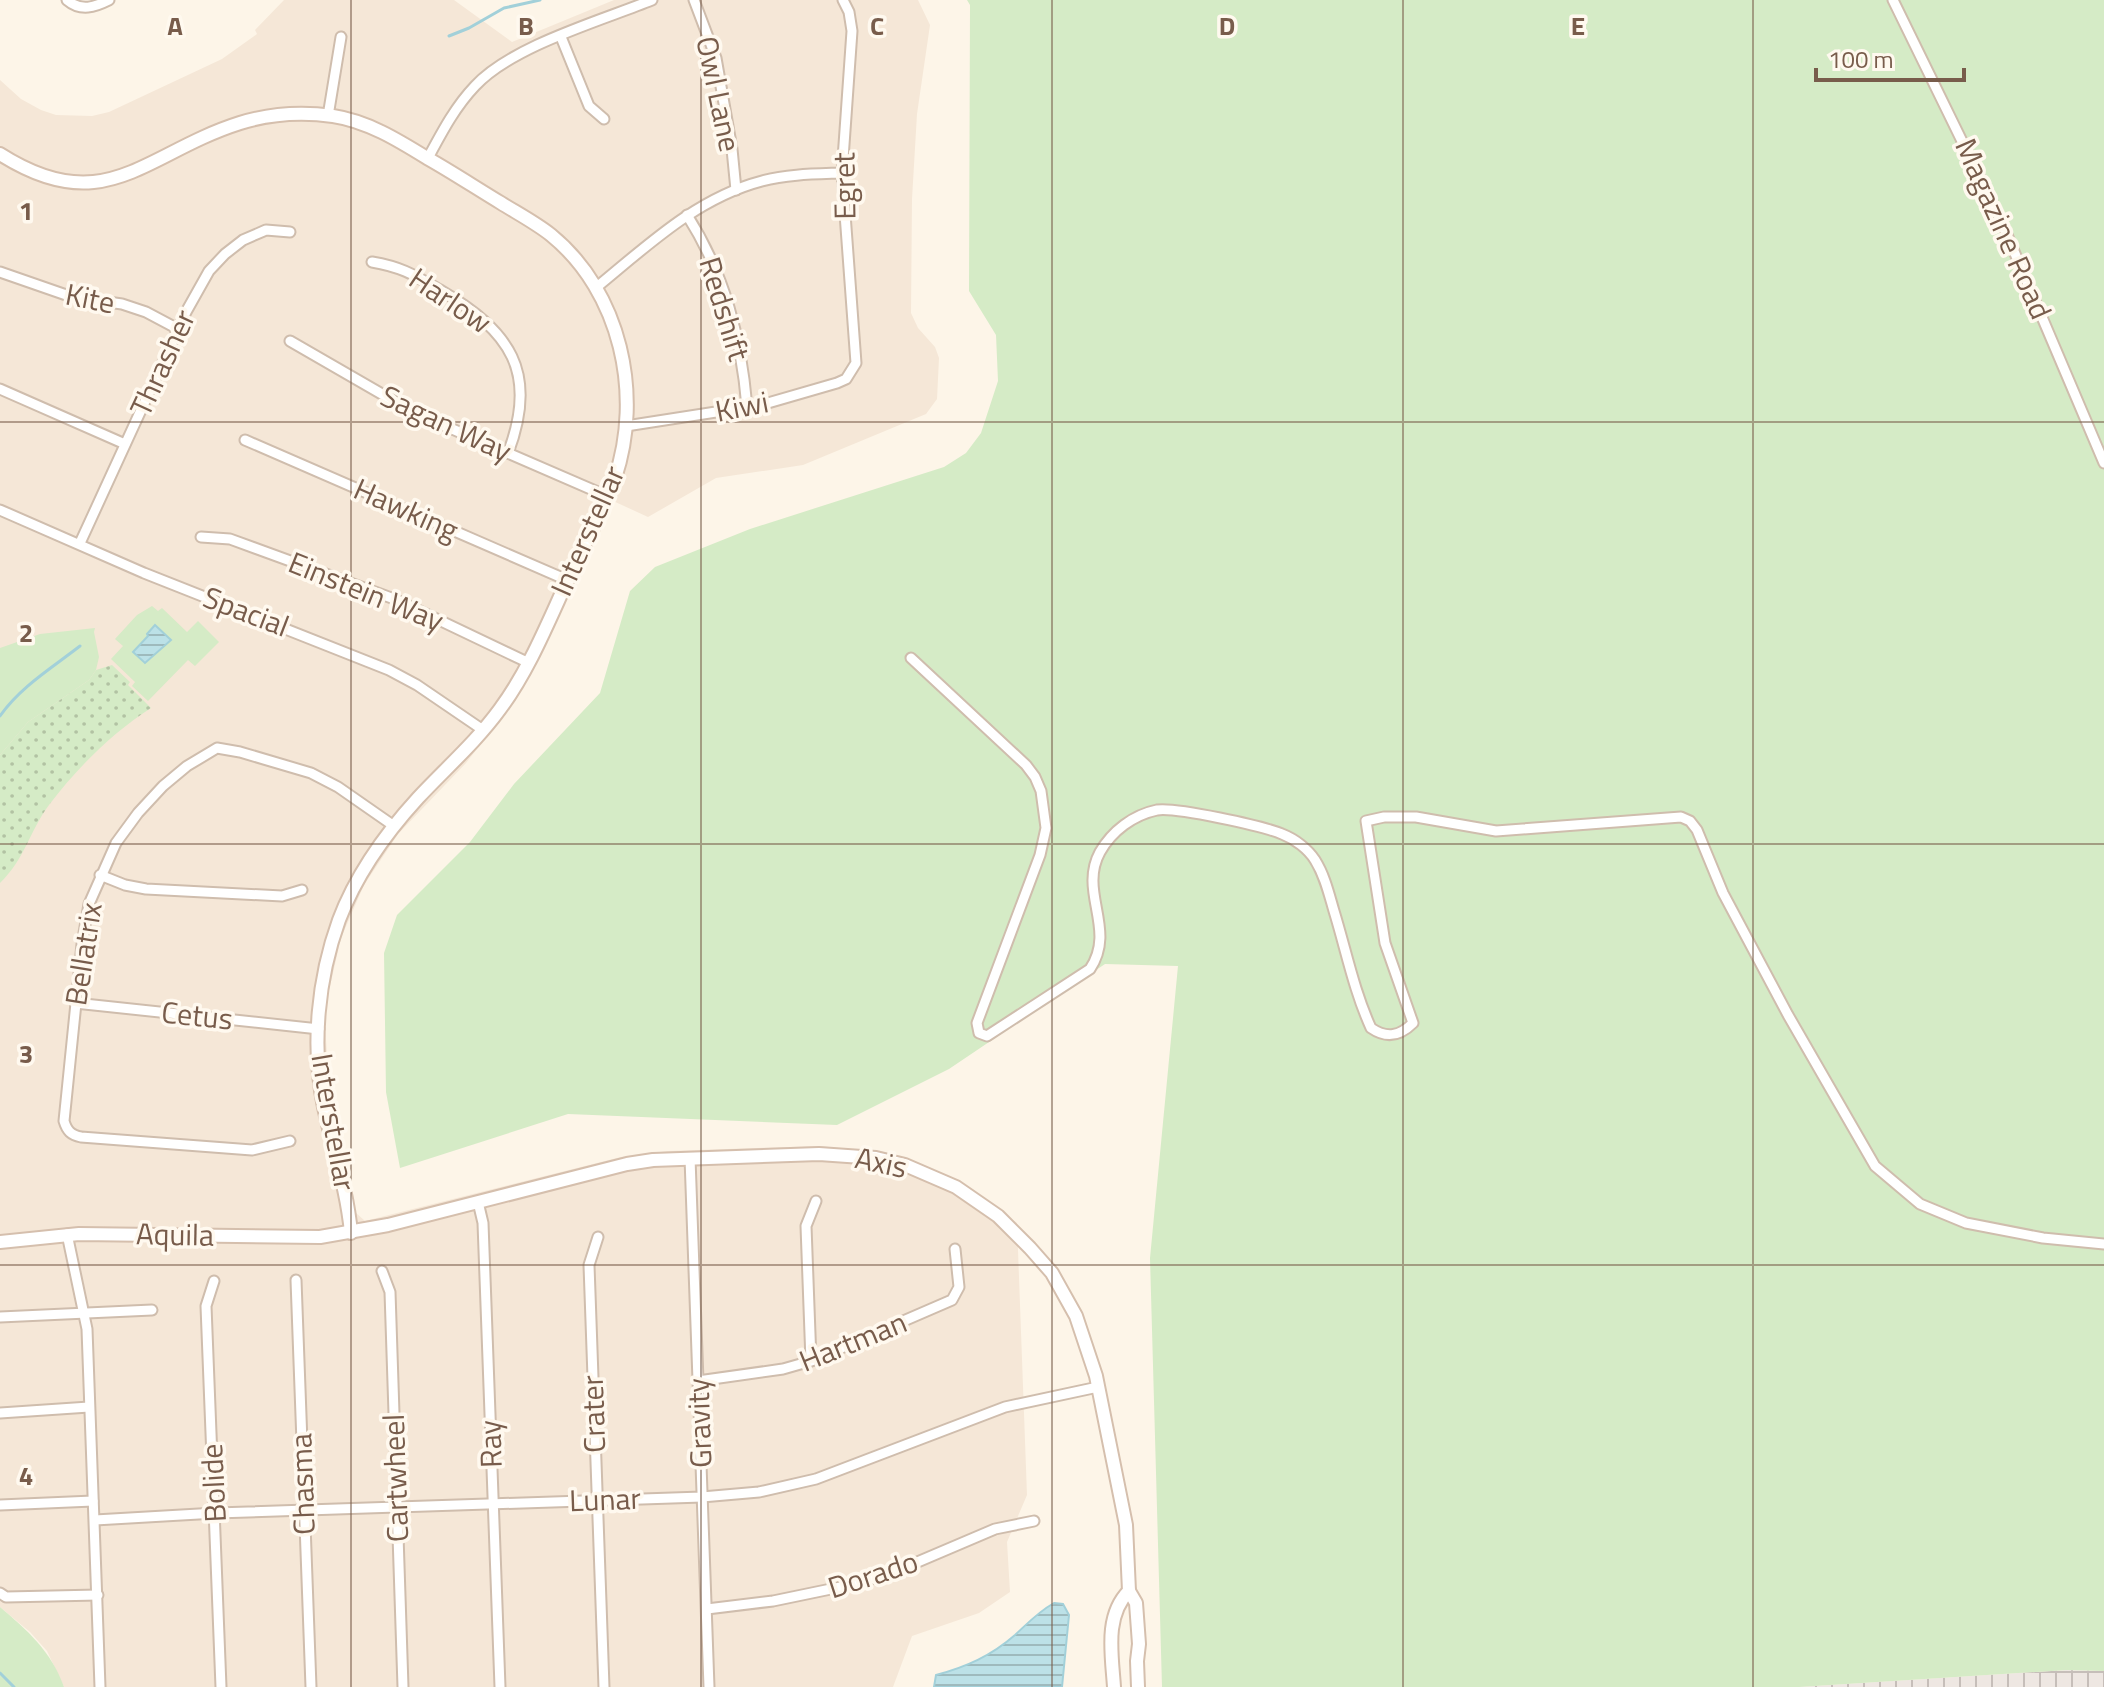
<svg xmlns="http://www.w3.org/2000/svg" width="2104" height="1687" font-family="'Titillium Web',sans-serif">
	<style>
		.residential { fill: #f5e7d7 }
		.industrial { fill: url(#industrial-grid) }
		.grass { fill: #d5ebc6 }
		.park { fill: url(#park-dots) }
		.water { fill: url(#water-rules); stroke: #a2d0d9; stroke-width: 2 }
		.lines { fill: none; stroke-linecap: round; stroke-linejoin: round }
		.stream { stroke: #a2d0d9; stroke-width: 3 }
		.street-casing { stroke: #cfbdad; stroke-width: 13 }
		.secondary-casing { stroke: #d5bfad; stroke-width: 16 }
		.street { stroke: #fff; stroke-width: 9 }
		.secondary { stroke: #fff; stroke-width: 12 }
		.grid { fill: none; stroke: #785c4b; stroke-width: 2; stroke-opacity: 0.55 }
		.labels { text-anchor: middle; stroke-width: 7; stroke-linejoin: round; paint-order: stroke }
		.street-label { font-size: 30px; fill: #785c4b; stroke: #fff9ef }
		.grid-label { font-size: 26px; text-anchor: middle; font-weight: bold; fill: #785c4b; stroke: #fff9ef; stroke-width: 7; stroke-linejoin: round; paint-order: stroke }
	</style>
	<defs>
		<pattern id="industrial-grid" width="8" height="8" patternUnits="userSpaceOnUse" patternTransform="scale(2)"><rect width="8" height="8" fill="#eee7e2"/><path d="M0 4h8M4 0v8" fill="none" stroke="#c6beb9"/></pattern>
		<pattern id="park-dots" width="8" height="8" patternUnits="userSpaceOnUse" patternTransform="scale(2)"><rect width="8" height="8" fill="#d5ebc6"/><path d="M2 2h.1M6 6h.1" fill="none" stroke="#b2c2a3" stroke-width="1.8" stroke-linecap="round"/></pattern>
		<pattern id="water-rules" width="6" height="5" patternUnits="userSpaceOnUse" patternTransform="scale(2)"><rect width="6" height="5" fill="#bce1e7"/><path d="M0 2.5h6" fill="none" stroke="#9ebabd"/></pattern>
	</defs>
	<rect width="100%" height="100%" fill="#fdf5e8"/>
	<path class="residential" d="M284,0h170l58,42 102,-42h304l12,25 -13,89 -5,85 -1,114 7,15 17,19 4,11 -2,41 -11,15 -123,51 -87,13 -68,39 -37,-17 -94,198 -51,65 -68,71 -34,51 -23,53 -14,61 -2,26 5,73 17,63 8,51 10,9 256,-64 47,-6 151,-5 70,7 27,9 55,26 46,35 10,272 -20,47 3,50 -31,21 -67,23 -19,51h-829l-17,-36 -17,-19 -30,-25v-1527l21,19 20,11 15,5 36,1 17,-4 113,-53 35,-25 -2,-4z"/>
	<path class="industrial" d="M2067,1670l37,1v16h-305z"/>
	<g class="grass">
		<path d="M967,0h1137v1671l-37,-1 -268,17h-637l-12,-429 28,-292 -73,-2 -156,105 -112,56 -269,-11 -168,54 -14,-76 -2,-139 13,-38 73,-73 44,-58 86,-91 30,-102 25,-24 95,-38 194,-62 22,-14 15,-20 17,-52 -2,-46 -27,-44 1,-286z"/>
		<path d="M152,606l6,5 4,-3 25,24 11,-11 21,21 -24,24 -7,-6 -40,41 -16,-15 3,-4 -24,-23 12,-13 -8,-7 22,-24z"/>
		<path d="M95,628l-1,4 5,25 -3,13 -7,10 -61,42 -28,33v-107l40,-14z"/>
		<path d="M0,1607c28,24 51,44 64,80h-64z"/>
	</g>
	<path class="park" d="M112,665l18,17 -2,3 23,23c-39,25 -74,60 -102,97 -20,27 -24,54 -49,78v-128l28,-33 61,-42 7,-10z"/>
	<g class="water">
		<path d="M155,625l16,15 -26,23 -12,-11 15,-16 -1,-2z"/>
		<path d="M1054,1603l9,1 6,11 -7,72h-128l2,-12c30,-8 55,-19 79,-40 13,-12 23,-23 39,-32z"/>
	</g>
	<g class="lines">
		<g class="stream">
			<path d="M449,36l20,-8 35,-20 36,-8"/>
			<path d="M0,716c20,-29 53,-49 80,-70"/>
			<path d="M0,1673l14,14"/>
		</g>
		<defs>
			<g id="street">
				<path d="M67,0c14,12 28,7 42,0"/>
				<path d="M694,0l22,58 16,91 4,41"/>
				<path d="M1893,0l109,223 102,240"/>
				<path d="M561,37l28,69 15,13"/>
				<path d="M328,116l13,-79"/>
				<path d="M428,158c14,-26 27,-51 47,-72 37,-40 125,-65 177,-86"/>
				<path d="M687,215c38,60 54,122 60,192"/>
				<path d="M372,262c30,5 42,13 68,28 70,41 99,82 68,163"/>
				<path d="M0,272l72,25 50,7 24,8 32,17"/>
				<path d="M598,286c50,-41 99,-88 164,-105 26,-7 54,-7 80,-8"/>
				<path d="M290,341l123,71 194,84"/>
				<path d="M0,389l125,55"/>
				<path d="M626,426l135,-21 76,-22 9,-4 10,-16 -14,-190 10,-142 -3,-19 -6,-12"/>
				<path d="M245,440l322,140"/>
				<path d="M0,510l144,63 245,97 28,15 66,45"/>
				<path d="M201,537l29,2 167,61 130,62"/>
				<path d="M80,543l106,-231 23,-41 16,-17 18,-14 23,-10 24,2"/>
				<path d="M911,658l115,107 9,12 6,14 5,37 -6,27 -63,168 2,10 8,3 103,-67c27,-40 -12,-77 10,-117 12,-21 33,-37 57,-42 19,-3 106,16 125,24 13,5 26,15 33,26 10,16 14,34 19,51 12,39 20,80 37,117 16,11 29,8 42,-5l-28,-80 -19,-122 18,-4h32l80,14 185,-14 9,4 7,9 26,63 65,122 87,151 45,38 46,19 77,15 61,6"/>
				<path d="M100,875l25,10 21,4 136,7 20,-6"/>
				<path d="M75,1003l244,26"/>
				<path d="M290,1141l-38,9 -171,-13c-10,-2 -14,-6 -17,-16l18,-177 7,-40 27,-61 22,-30 25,-27 24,-20 30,-18 23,4 71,21 27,14 56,39"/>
				<path d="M690,1158l19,529"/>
				<path d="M478,1202l5,21 17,464"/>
				<path d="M67,1234l20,95 13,358"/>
				<path d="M598,1237l-9,28 15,422"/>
				<path d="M382,1271l8,21 13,395"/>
				<path d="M296,1280l15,407"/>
				<path d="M214,1281l-8,25 15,381"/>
				<path d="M0,1317l152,-7"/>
				<path d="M811,1361l-5,-135 10,-25"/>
				<path d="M698,1381l85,-12 28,-8 141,-61 7,-13 -4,-38"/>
				<path d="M0,1413l89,-6"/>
				<path d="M0,1505l93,-4"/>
				<path d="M95,1520l121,-7 486,-16 57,-5 57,-13 189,-72 93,-20"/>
				<path d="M0,1593l6,4 92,-2"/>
				<path d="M707,1609l66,-8 82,-17 39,-12 101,-43 39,-8"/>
			</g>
			<g id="secondary">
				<path d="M0,154c105,67 145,-1 240,-31 29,-9 63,-11 93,-7 34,5 65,24 94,42 25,14 49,30 74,45 16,10 35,20 50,32 70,57 92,160 64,243 -10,30 -27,58 -40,86 -23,48 -43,102 -75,145 -24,33 -54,59 -82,89 -32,35 -62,77 -79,122 -21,58 -28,126 -15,187 9,42 23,82 27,126"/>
				<path d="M0,1242l79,-8 241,3 68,-12 239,-61 26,-4 166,-6 57,4 29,7 51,22 42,29 32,32 22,25 24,43 20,60 30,149 3,66 7,12 3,41 -2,17 1,26"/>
				<path d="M1114,1687c-2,-32 -10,-71 15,-96"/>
			</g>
		</defs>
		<use href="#street" class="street-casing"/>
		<use href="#secondary" class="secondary-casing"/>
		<use href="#street" class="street"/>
		<use href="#secondary" class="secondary"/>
	</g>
	<path class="grid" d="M351,0v1687M701,0v1687M1052,0v1687M1403,0v1687M1753,0v1687M0,422h2104M0,844h2104M0,1265h2104"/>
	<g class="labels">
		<g class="street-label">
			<text transform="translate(718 94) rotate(78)" y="10">Owl Lane</text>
			<text transform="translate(845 186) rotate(-91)" y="10">Egret</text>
			<text transform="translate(2003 229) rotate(66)" y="10">Magazine Road</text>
			<text transform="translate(90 299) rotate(11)" y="10">Kite</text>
			<text transform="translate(450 301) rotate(34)" y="10">Harlow</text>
			<text transform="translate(724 309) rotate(73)" y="10">Redshift</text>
			<text transform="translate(163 363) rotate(-65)" y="10">Thrasher</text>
			<text transform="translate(742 407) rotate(-11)" y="10">Kiwi</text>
			<text transform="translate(446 424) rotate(25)" y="10">Sagan Way</text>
			<text transform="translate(406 510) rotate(24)" y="10">Hawking</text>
			<text transform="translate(588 531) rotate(-66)" y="10">Interstellar</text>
			<text transform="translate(366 592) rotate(22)" y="10">Einstein Way</text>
			<text transform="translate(246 612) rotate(21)" y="10">Spacial</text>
			<text transform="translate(84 954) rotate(-81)" y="10">Bellatrix</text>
			<text transform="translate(197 1016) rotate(6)" y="10">Cetus</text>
			<text transform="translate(333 1122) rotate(80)" y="10">Interstellar</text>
			<text transform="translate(881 1163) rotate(12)" y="10">Axis</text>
			<text transform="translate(175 1235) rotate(1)" y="10">Aquila</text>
			<text transform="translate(853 1342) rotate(-22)" y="10">Hartman</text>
			<text transform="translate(594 1414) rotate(-92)" y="10">Crater</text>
			<text transform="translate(700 1423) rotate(-92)" y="10">Gravity</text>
			<text transform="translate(491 1444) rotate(-92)" y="10">Ray</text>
			<text transform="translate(396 1478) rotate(-92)" y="10">Cartwheel</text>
			<text transform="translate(214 1483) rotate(-93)" y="10">Bolide</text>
			<text transform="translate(303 1484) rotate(-92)" y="10">Chasma</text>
			<text transform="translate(605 1500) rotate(-2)" y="10">Lunar</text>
			<text transform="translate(873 1575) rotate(-18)" y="10">Dorado</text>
		</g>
	</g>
	<g class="grid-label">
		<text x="175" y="35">A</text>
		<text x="526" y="35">B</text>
		<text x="877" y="35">C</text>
		<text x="1227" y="35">D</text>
		<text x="1578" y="35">E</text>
		<text x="26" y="220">1</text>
		<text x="26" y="642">2</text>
		<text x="26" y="1063">3</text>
		<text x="26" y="1485">4</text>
	</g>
	<path d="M1816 68v12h148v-12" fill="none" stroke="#785c4b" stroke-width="4"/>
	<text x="1828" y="68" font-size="24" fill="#785c4b" stroke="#fff9ef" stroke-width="6" paint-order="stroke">100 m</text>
</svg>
